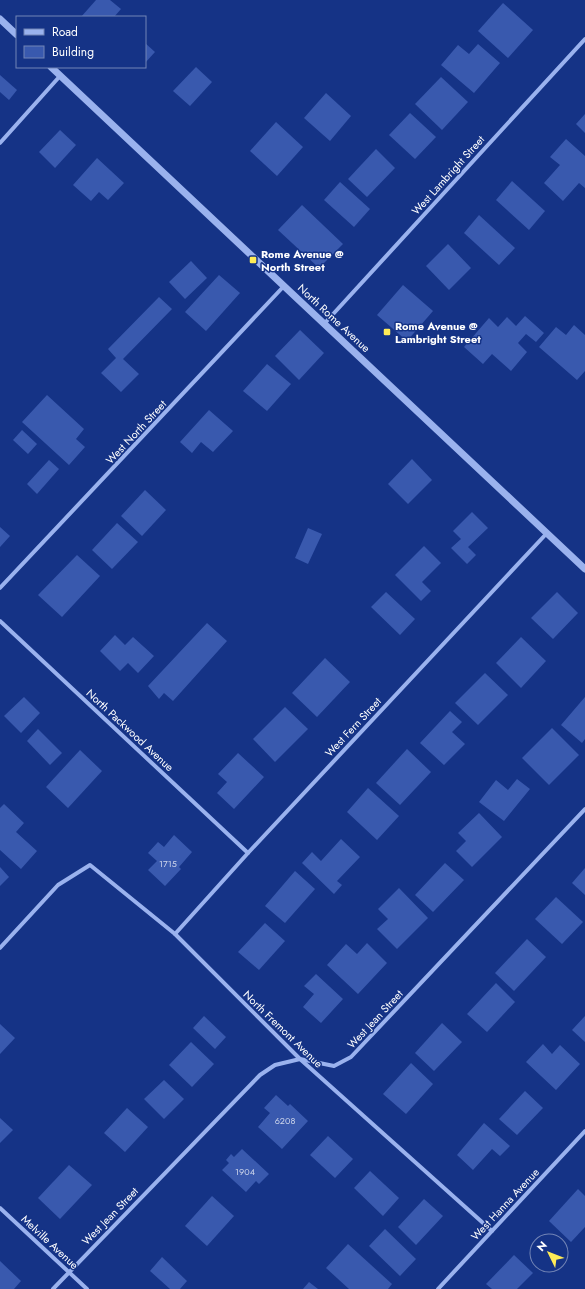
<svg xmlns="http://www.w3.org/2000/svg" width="585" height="1289" font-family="Jost,sans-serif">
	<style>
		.building { fill: #3959ae }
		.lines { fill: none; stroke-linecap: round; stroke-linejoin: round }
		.minor { stroke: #9ab2ee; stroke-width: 4 }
		.tertiary { stroke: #9ab2ee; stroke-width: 7 }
		.poi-dot { fill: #ffec57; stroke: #153386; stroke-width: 1.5 }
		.labels { text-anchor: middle; stroke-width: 3; stroke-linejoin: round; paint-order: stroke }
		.number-label { font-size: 9px; fill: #ced6eb }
		.street-label { font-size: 11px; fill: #fff; stroke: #153386 }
		.poi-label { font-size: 11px; font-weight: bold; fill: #fff; stroke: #153386; text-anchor: start }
	</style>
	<rect width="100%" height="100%" fill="#153386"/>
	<g class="building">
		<path d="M96,0h14l11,9 -7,8h-33z"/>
		<path d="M503,3l30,27 -25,28 -30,-27z"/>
		<path d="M145,43l10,9 -10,11z"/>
		<path d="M478,44l22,19 -26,30 -33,-28 17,-20 11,9z"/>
		<path d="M196,67l16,15 -22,24 -17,-15z"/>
		<path d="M0,75l17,15 -8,10 -9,-8z"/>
		<path d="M441,77l27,25 -26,28 -27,-26z"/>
		<path d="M326,93l25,23 -21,25 -26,-23z"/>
		<path d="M410,113l26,24 -21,22 -26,-24z"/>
		<path d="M585,114v19l-9,-9z"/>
		<path d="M276,122l27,25 -26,29 -27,-25z"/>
		<path d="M60,130l16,15 -21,23 -16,-16z"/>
		<path d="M566,139l19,17v32l-6,-5 -16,18 -19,-18 16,-18 -10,-8z"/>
		<path d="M376,149l19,19 -28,29 -19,-18z"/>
		<path d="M97,158l27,25 -16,17 -9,-8 -8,9 -18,-16z"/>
		<path d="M512,181l33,30 -16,19 -33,-30z"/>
		<path d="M340,182l30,27 -16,18 -30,-27z"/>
		<path d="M302,205l41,39 -24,24 -41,-38z"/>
		<path d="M479,215l36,33 -16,17 -35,-32z"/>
		<path d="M448,244l23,24 -22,22 -23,-24z"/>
		<path d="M191,261l16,17 -22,21 -16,-17z"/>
		<path d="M219,275l21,18 -34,38 -21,-19z"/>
		<path d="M403,285l30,26 -26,30 -30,-26z"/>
		<path d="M159,297l13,12 -49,50 16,15 -18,18 -20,-19 15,-15 -8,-9z"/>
		<path d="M525,316l19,17 -8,9 -10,-8 -8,9 9,9 -16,19 -19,-17 -9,10 -19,-17 25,-29 9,9 9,-10 9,9z"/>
		<path d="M574,325l11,10v36l-8,9 -38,-33 17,-20 10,8z"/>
		<path d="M300,330l24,23 -25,27 -24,-24z"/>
		<path d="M267,364l24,20 -24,27 -24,-20z"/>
		<path d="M47,395l37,34 -8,10 9,8 -16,18 -47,-43z"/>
		<path d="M209,410l24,21 -20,21 -12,-10 -9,11 -12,-11z"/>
		<path d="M22,430l15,14 -9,10 -15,-14z"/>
		<path d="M412,459l20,21 -24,24 -20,-20z"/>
		<path d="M49,460l10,9 -22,25 -10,-10z"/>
		<path d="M145,490l21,20 -24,26 -21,-20z"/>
		<path d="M472,512l16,16 -20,19 8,8 -9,9 -16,-16 10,-9 -8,-8z"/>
		<path d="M117,523l21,19 -26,27 -20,-19z"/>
		<path d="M0,527l10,9 -10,11z"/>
		<path d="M308,528l14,6 -14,30 -13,-6z"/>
		<path d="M424,546l17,17 -19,19 9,9 -10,10 -26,-26z"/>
		<path d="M77,555l23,21 -38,41 -24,-22z"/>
		<path d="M386,592l29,27 -15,16 -29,-28z"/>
		<path d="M557,592l21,21 -25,26 -22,-21z"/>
		<path d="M207,623l20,18 -54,60 -9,-8 -5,6 -11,-13z"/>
		<path d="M115,635l10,10 8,-8 21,19 -16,17 -10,-10 -8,8 -20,-20z"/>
		<path d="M521,637l25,24 -25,27 -25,-25z"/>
		<path d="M325,658l25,24 -33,35 -25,-24z"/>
		<path d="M485,673l23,22 -30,30 -23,-22z"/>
		<path d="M24,697l16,16 -19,20 -17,-17z"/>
		<path d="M585,697v42l-3,4 -21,-18z"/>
		<path d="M285,707l23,22 -33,33 -22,-23z"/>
		<path d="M450,711l12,11 -10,10 13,12 -21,21 -24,-22z"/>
		<path d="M552,728l27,27 -30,30 -27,-27z"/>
		<path d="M38,729l24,24 -12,12 -23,-24z"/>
		<path d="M407,749l24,23 -31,33 -24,-22z"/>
		<path d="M80,750l22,21 -34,37 -22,-21z"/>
		<path d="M238,753l26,24 -30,32 -17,-16 10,-11 -9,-8z"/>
		<path d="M517,779l13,10 -26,32 -25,-19 17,-22 12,10z"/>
		<path d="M368,788l31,28 -22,24 -30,-28z"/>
		<path d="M4,804l20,19 -8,9 21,19 -16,18 -21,-19v-42z"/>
		<path d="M479,813l23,24 -30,30 -16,-16 10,-10 -8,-8z"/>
		<path d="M174,835l18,17 -13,15 2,2 -16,17 -17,-16 9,-9 -9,-8 10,-11 6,5z"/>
		<path d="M341,839l19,18 -23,24 5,4 -8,9 -32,-31 10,-11 9,9z"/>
		<path d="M445,863l19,17 -31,32 -18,-17z"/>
		<path d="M0,867l9,10 -9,9z"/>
		<path d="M585,868v27l-13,-12z"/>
		<path d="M295,871l20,18 -30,34 -20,-17z"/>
		<path d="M399,888l29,30 -31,31 -20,-20 11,-10 -10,-10z"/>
		<path d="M556,897l27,25 -21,22 -27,-25z"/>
		<path d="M265,923l20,18 -26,29 -21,-18z"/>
		<path d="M527,939l19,18 -32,34 -19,-18z"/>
		<path d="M367,943l20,20 -29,31 -31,-29 19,-21 11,10z"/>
		<path d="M316,974l27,25 -22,24 -18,-16 11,-13 -10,-8z"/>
		<path d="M496,983l19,19 -28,30 -20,-18z"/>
		<path d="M204,1016l22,21 -11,12 -22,-21z"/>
		<path d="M585,1016v26l-13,-12z"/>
		<path d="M442,1023l20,19 -28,29 -19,-18z"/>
		<path d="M0,1024l15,14 -15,16z"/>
		<path d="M191,1042l23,22 -22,23 -23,-22z"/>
		<path d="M543,1044l9,10 8,-9 20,19 -24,26 -30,-28z"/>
		<path d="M411,1063l22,21 -27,30 -23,-20z"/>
		<path d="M164,1080l20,19 -20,20 -20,-20z"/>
		<path d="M525,1091l18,17 -26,27 -18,-16z"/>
		<path d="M276,1095l12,11 2,-2 18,17 -26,28 -24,-22 12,-14 -6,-5z"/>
		<path d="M127,1108l21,19 -23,25 -21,-19z"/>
		<path d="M0,1118l13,12 -13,13z"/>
		<path d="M484,1123l26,23 -10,10 -8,-7 -19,21 -16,-15z"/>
		<path d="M328,1136l25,23 -18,19 -25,-23z"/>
		<path d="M242,1149l27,25 -10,10 -3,-3 -10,11 -24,-22 7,-7 -3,-3 5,-6 3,3z"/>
		<path d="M69,1165l23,20 -32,34 -22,-21z"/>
		<path d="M370,1171l29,27 -16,18 -29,-28z"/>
		<path d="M578,1189l7,7v31l-14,15 -22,-21z"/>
		<path d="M212,1196l22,20 -27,30 -22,-20z"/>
		<path d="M424,1199l19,17 -27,29 -18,-18z"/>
		<path d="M385,1229l31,30 -16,17 -31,-30z"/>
		<path d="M348,1244l44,40 -4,5h-39l-23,-21z"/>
		<path d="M514,1255l19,18 -16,16h-25l-6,-5z"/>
		<path d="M162,1257l25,24 -7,8h-10l-20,-18z"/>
		<path d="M0,1261l21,20 -7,8h-14z"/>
		<path d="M309,1282l9,7h-15z"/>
	</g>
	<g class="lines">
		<g class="minor">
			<path d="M0,143l60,-67"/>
			<path d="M324,324l261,-285"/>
			<path d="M0,588l284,-302"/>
			<path d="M0,621l248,232"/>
			<path d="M175,934l73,-81 299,-320"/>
			<path d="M0,948l58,-63 32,-20 85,69 125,125 192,172"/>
			<path d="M0,1208l87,81"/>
			<path d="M53,1289l207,-214 15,-10 25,-6 34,7 17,-9 234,-248"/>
			<path d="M438,1289l147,-158"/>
		</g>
		<g class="tertiary">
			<path d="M0,19l17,16"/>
			<path d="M51,67l534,502"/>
		</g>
	</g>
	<g class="poi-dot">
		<rect x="249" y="256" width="8" height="8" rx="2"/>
		<rect x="383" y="328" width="8" height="8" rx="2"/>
	</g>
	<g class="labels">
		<g class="number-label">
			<text x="168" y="867">1715</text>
			<text x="285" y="1124">6208</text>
			<text x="245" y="1175">1904</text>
		</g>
		<g class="street-label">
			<text transform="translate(448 175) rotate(-48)" y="4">West Lambright Street</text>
			<text transform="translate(334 318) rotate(43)" y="4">North Rome Avenue</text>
			<text transform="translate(136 432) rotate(-47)" y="4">West North Street</text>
			<text transform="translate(353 727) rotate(-47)" y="4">West Fern Street</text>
			<text transform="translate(130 730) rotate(43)" y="4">North Packwood Avenue</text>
			<text transform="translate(375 1019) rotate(-47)" y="4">West Jean Street</text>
			<text transform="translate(283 1029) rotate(44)" y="4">North Fremont Avenue</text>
			<text transform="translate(505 1204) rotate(-47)" y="4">West Hanna Avenue</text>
			<text transform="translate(110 1216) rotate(-46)" y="4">West Jean Street</text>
			<text transform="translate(50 1242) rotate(43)" y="4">Melville Avenue</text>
		</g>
		<g class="poi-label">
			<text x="261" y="258">Rome Avenue @<tspan x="261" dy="13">North Street</tspan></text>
			<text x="395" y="330">Rome Avenue @<tspan x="395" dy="13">Lambright Street</tspan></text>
		</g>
	</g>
	<rect x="16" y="16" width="130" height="52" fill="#153386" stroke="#7385b6"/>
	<rect x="24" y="29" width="20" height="6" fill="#9ab2ee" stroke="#7385b6"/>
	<text x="52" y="36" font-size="12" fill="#ffffff">Road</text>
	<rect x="24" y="46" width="20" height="12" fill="#3959ae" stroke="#7385b6"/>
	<text x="52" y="56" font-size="12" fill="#ffffff">Building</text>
	<g transform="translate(549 1253) rotate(313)"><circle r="19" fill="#153386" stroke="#7385b6"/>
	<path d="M0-3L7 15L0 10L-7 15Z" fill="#ffec57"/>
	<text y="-6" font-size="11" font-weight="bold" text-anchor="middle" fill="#ffffff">N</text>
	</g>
</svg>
